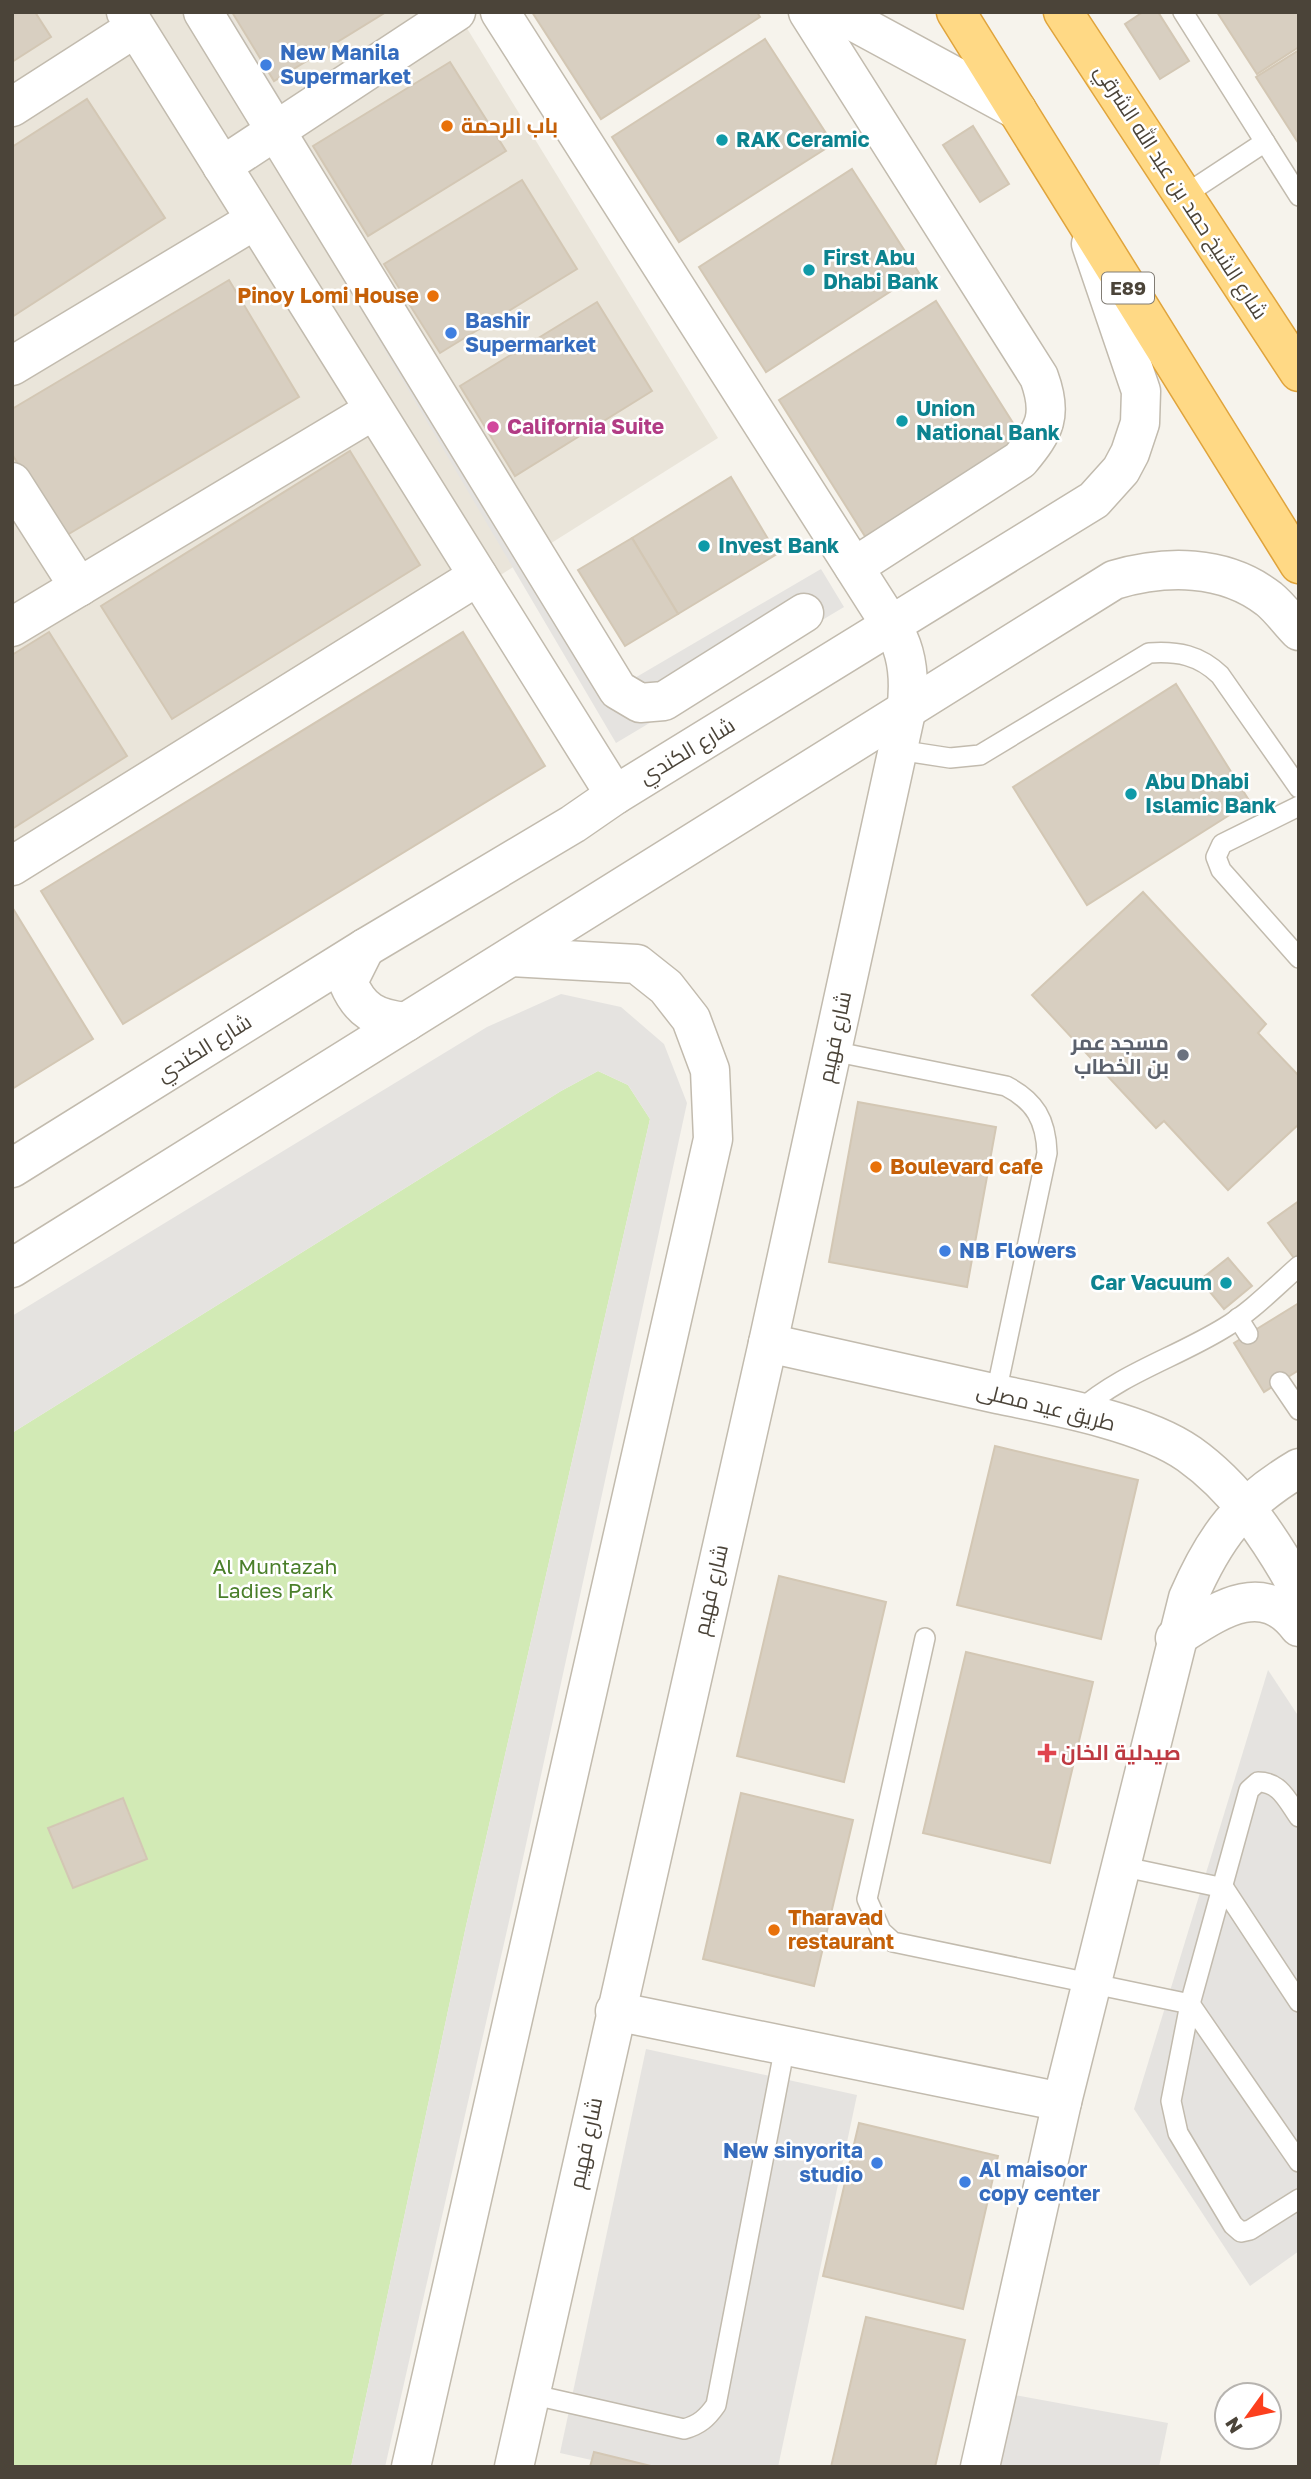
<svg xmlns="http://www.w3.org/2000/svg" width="1311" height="2479" font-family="'Golos Text',Cairo,sans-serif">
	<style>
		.residential { fill: #eae5da }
		.green { fill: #d2eab5 }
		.parking { fill: #e5e3e0 }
		.building { fill: #d8cfc1; stroke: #d3c7b4; stroke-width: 2 }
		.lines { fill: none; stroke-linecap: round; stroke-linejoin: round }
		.service-casing { stroke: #c2bbae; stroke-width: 22 }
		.minor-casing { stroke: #c2bbae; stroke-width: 41 }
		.tertiary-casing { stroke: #c2bbae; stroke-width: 41 }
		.trunk-casing { stroke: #e0a43c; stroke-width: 41 }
		.service { stroke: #fff; stroke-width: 19 }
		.minor { stroke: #fff; stroke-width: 38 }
		.tertiary { stroke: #fff; stroke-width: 38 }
		.trunk { stroke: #ffd985; stroke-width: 38 }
		.shop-dot { fill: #3f7fe0; stroke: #fff; stroke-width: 2.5 }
		.food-dot { fill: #e8710a; stroke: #fff; stroke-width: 2.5 }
		.culture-dot { fill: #0f9aa8; stroke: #fff; stroke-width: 2.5 }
		.hotel-dot { fill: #d1479c; stroke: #fff; stroke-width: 2.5 }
		.worship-dot { fill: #6b7280; stroke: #fff; stroke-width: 2.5 }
		.health-dot { fill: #e0444e; stroke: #fff; stroke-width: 2.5 }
		.labels { text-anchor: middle; stroke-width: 5; stroke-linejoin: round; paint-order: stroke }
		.shield { fill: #fff; stroke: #817c74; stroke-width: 2 }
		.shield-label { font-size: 19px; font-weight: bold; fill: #4b4439 }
		.shop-label { font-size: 21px; font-weight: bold; fill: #366cbe; stroke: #fff; text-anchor: start }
		.food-label { font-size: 21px; font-weight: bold; fill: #c56008; stroke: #fff; text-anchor: start }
		.culture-label { font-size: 21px; font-weight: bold; fill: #0d838f; stroke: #fff; text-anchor: start }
		.street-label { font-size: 21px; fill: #4b4439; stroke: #fff }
		.hotel-label { font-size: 21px; font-weight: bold; fill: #b23c85; stroke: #fff; text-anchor: start }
		.worship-label { font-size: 21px; font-weight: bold; fill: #5b616d; stroke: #fff; text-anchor: end }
		.park-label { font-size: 21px; fill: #4a7f2a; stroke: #fff }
		.health-label { font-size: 21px; font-weight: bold; fill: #be3a42; stroke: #fff; text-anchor: start }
	</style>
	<rect width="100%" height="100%" fill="#f6f3ec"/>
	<path class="residential" d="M12,12h445l261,426 -706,445z"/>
	<path class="green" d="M598,1071l30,14 22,34 -184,807 -115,541h-339v-1034l549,-342z"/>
	<g class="parking">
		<path d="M186,12h42l405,667 188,-110 23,38 -228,136z"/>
		<path d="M561,994l60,13 43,37 23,59 -172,792 -130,572h-34l115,-541 184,-807 -22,-34 -30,-14 -37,20 -549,342v-117l475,-289z"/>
		<path d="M1268,1670l31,47v534l-49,35 -116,-177z"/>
		<path d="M646,2049l211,46 -79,372h-155l-63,-14z"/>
		<path d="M1014,2395l154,28 -9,44h-161z"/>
	</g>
	<g class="building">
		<path d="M12,12h23l16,25 -39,25z"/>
		<path d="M232,12h154l-112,69z"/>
		<path d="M532,12h225l3,5 -159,102z"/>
		<path d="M1143,12h15l31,49 -29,18 -35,-55z"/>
		<path d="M1217,12h82v35l-42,27z"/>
		<path d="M765,39l68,105 -154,98 -67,-105z"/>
		<path d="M1299,50v94l-43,-67z"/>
		<path d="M450,62l56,89 -138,85 -55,-90z"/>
		<path d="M87,99l78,119 -153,99v-170z"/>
		<path d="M973,126l36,58 -29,18 -37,-57z"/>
		<path d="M852,169l67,104 -153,99 -67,-105z"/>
		<path d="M522,180l55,89 -137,84 -56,-89z"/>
		<path d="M229,280l70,117 -237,141 -50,-84v-45z"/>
		<path d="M936,301l89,141 -157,99 -89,-141z"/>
		<path d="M597,302l55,89 -137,85 -55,-90z"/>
		<path d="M350,451l70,114 -248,154 -71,-113z"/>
		<path d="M731,477l46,77 -99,60 -46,-76z"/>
		<path d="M632,538l46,76 -53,32 -47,-76z"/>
		<path d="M49,632l78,124 -115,73v-174z"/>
		<path d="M463,632l82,134 -422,258 -82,-133z"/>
		<path d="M1176,684l74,118 -163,103 -74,-118z"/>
		<path d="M1143,892l123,132 -8,9 41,43v48l-71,66 -64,-69 -8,7 -124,-133z"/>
		<path d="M12,907l81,132 -81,50z"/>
		<path d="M858,1102l138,25 -29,160 -138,-25z"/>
		<path d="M1299,1201v53l-5,4 -26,-35z"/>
		<path d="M1228,1258l24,28 -28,23 -24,-29z"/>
		<path d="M1299,1303v67l-35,22 -30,-49z"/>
		<path d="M995,1446l143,34 -37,159 -144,-34z"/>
		<path d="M779,1576l107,26 -42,180 -107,-26z"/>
		<path d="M966,1652l127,30 -43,181 -127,-30z"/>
		<path d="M741,1793l112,27 -39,166 -111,-27z"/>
		<path d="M123,1798l24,61 -74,29 -25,-60z"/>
		<path d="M859,2123l139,33 -35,153 -140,-33z"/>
		<path d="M866,2317l99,23 -30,127h-104z"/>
		<path d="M594,2452l61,15h-65z"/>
	</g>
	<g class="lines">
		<defs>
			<g id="service">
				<path d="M1183,12l116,184"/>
				<path d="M1183,196l82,-54"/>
				<path d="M898,750l52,8 30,-3 169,-102c29,-2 50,2 71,22l79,113"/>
				<path d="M1299,806l-77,38 -6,13 5,13 78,88"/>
				<path d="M832,1051l174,35c29,15 40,34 41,67l-51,240"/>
				<path d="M1238,1318l10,16"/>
				<path d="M1280,1382l19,28"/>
				<path d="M1079,1411c43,-38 96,-53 145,-83 27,-16 51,-41 75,-62"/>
				<path d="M925,1638l-58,261 14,32 12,11 297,62 109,158"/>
				<path d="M1299,1817c-12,-17 -19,-35 -41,-35l-9,8 -59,214 -19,97 7,32 55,92 8,7 9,-2 49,-31"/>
				<path d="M1120,1866l104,22 75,114"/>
				<path d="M530,2394l154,35c15,-4 23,-11 32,-24l69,-359"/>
			</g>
			<g id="minor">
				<path d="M126,12l489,783"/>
				<path d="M203,12l415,678 22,13 24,-2 140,-88"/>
				<path d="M500,12l392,615"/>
				<path d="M808,12l231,365c14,38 6,53 -19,83l-166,107"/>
				<path d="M836,12l181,98"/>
				<path d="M12,107l123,-79"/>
				<path d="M222,166l234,-154"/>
				<path d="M12,366l243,-146"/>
				<path d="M12,482l67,105"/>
				<path d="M12,627l362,-217"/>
				<path d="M12,866l466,-290"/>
				<path d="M768,1343c76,17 152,34 229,51 54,11 147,28 192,60 48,34 82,85 110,136"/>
				<path d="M1175,1638c40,-25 86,-61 124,-11"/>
				<path d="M615,2011l447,91"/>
				<path d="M980,2467l82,-365 126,-504c27,-62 52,-95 111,-130"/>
			</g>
			<g id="tertiary">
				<path d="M365,948l-17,34c12,29 28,37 58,40"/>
				<path d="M12,1168l353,-220 208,-124 42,-29 479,-295 27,-30 9,-17 10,-30 1,-32 -50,-147"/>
				<path d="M12,1268l1102,-688c51,-15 110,-16 155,19 11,9 20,22 30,32"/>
				<path d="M411,2467l302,-1328 -3,-69 -19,-51 -25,-32 -29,-23 -126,-7"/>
				<path d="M514,2467l254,-1124 138,-631c4,-29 3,-60 -14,-85"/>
			</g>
			<g id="trunk">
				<path d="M956,12l343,552"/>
				<path d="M1063,12l236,360"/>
			</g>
		</defs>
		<use href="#service" class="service-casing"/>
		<use href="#minor" class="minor-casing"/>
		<use href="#tertiary" class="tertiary-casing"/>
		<use href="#trunk" class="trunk-casing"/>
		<use href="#service" class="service"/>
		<use href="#minor" class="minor"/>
		<use href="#tertiary" class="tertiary"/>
		<use href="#trunk" class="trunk"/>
	</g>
	<g class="shop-dot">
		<circle cx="266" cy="65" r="7"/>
		<circle cx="451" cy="333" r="7"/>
		<circle cx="945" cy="1251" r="7"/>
		<circle cx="877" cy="2163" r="7"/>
		<circle cx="965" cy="2182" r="7"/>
	</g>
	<g class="food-dot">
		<circle cx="447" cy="126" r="7"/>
		<circle cx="433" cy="296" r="7"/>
		<circle cx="876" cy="1167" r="7"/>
		<circle cx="774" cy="1930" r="7"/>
	</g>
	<g class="culture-dot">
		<circle cx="722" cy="140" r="7"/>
		<circle cx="809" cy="270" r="7"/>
		<circle cx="902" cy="421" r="7"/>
		<circle cx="704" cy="546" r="7"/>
		<circle cx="1131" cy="794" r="7"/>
		<circle cx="1226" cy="1283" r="7"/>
	</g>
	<circle class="hotel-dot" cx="493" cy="427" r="7"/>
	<circle class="worship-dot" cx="1183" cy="1055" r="7"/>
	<path class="health-dot" d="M1043.5 1742.5h7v7h7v7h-7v7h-7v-7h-7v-7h7z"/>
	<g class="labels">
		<rect class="shield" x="1102" y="272.5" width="52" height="31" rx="5"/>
		<g class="shield-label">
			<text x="1128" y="295">E89</text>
		</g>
		<g class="shop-label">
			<text x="280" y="60">New Manila<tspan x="280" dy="24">Supermarket</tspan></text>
			<text x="465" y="328">Bashir<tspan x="465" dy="24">Supermarket</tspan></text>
			<text x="959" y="1258">NB Flowers</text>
			<text x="863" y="2158" text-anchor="end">New sinyorita<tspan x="863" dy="24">studio</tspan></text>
			<text x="979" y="2177">Al maisoor<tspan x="979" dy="24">copy center</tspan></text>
		</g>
		<g class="food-label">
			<text x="461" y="133">باب الرحمة</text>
			<text x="419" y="303" text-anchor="end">Pinoy Lomi House</text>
			<text x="890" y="1174">Boulevard cafe</text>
			<text x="788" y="1925">Tharavad<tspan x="788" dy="24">restaurant</tspan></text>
		</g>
		<g class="culture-label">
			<text x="736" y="147">RAK Ceramic</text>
			<text x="823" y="265">First Abu<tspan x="823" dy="24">Dhabi Bank</tspan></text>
			<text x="916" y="416">Union<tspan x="916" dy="24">National Bank</tspan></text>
			<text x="718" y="553">Invest Bank</text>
			<text x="1145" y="789">Abu Dhabi<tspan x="1145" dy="24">Islamic Bank</tspan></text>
			<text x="1212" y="1290" text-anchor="end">Car Vacuum</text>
		</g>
		<g class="street-label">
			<text transform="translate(1181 192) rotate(57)" y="7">شارع الشيخ حمد بن عبد الله الشرقي</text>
			<text transform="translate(687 751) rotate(-31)" y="7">شارع الكندي</text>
			<text transform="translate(835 1037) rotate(-78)" y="7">شارع فهيم</text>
			<text transform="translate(204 1048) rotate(-32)" y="7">شارع الكندي</text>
			<text transform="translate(1046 1407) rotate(14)" y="7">طريق عيد مصلى</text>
			<text transform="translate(711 1590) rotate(-77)" y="7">شارع فهيم</text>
			<text transform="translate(586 2143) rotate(-78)" y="7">شارع فهيم</text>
		</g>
		<g class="hotel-label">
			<text x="507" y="434">California Suite</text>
		</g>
		<g class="worship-label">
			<text x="1169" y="1050">مسجد عمر<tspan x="1169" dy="24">بن الخطاب</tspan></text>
		</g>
		<g class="park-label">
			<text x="275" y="1574">Al Muntazah<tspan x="275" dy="24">Ladies Park</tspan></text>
		</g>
		<g class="health-label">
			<text x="1061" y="1760">صيدلية الخان</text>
		</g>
	</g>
	<rect width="1311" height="2479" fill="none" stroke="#4b4439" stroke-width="28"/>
	<g transform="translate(1248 2416) rotate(237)"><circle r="33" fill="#ffffff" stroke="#b7b4b0" stroke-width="2"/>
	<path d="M0-5L12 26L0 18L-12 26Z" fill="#fc3f1d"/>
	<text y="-10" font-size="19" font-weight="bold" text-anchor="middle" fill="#4b4439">N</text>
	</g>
</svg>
